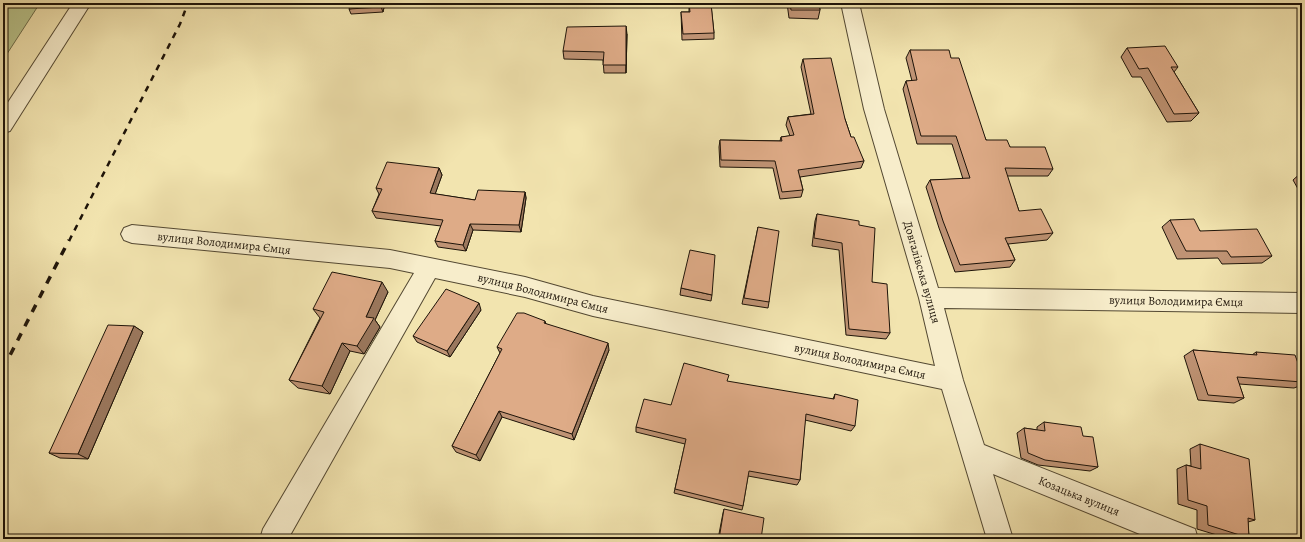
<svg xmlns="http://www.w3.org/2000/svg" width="1305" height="542" font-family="Alegreya,serif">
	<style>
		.green { fill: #b9c48b; stroke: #6c6c4a }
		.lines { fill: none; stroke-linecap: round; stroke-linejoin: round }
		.minor-casing { stroke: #534832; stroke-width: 2 }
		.minor { fill: #f7edcb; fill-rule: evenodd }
		.rail-far1 { stroke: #1e1409; stroke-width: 2.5; stroke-dasharray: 6 6; stroke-linecap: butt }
		.rail { stroke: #1e1409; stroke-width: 3.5; stroke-dasharray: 8 8; stroke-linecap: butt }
		.wall { fill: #bf9374; stroke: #1e1409 }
		.shaded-wall { fill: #9b785e; stroke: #1e1409 }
		.building { fill: #deab87; stroke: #1e1409 }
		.labels { text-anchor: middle; stroke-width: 3; stroke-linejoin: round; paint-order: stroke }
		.street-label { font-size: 12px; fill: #1e1409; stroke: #f7edcb }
	</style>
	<rect width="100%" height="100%" fill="#f2e4af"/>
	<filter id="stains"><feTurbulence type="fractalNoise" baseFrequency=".005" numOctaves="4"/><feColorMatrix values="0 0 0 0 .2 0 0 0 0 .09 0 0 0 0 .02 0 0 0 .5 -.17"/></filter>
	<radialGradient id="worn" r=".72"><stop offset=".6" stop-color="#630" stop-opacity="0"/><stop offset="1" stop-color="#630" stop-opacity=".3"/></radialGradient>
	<path class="green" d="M3,3h37l-37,57z"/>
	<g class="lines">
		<defs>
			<g id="minor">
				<path d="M73,3h18l-81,128 -7,2v-23z"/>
				<path d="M841,3h18l25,106 54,179 364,5v20l-358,-5 19,72 21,65 211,84 3,10h-46l-159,-65 20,65h-26l-45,-150 -349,-73 -68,-19 -90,-19 -147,261h-28l3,-10 151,-256 -24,-5 -258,-25 -8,-3 -3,-6 3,-6 8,-3 258,25 135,27 68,19 342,70 -16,-68 -55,-189z"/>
			</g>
		</defs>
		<use href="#minor" class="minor-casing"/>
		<use href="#minor" class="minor"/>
		<path class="rail-far1" d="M69,241l111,-217 8,-21"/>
		<path class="rail" d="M3,369l66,-129"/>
	</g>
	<g class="wall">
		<path d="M385,3l-2,9 -32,2 -2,-5z"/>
		<path d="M504,3h21v1l-21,1z"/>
		<path d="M689,3h24v2h-2l3,28v6l-32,1 -1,-28h8z"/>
		<path d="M787,3h32l1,7 -2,9 -29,-1z"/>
		<path d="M627,34l-1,39h-22l-1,-13 -39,-1 -1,-8z"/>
		<path d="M1127,48l51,19 -4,5 25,41 -8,8 -24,1 -26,-45h-9l-11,-20z"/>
		<path d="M910,50l41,8 35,82 24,7 43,22 -5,7h-41l12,35 34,22 -6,7 -39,4 7,16 -5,7 -55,5 -16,-44 -13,-41 4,-7 33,-1 -11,-35h-35l-14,-55 3,-8h6l-6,-23z"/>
		<path d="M803,59l42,60 6,18 13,24 -3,7 -61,9 3,13 -2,7 -21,2 -7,-31 -53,-1 -1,-20 1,-7 60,1 1,-4 9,-1 -4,-11 2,-8 23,-3 -10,-47z"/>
		<path d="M439,168l3,7 -7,19 40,6 50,-8 1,6 -5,34 -48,-2 -7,21 -28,-4 -3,-6 6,-15 -65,-8 -4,-7 7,-17 -3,-6z"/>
		<path d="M1302,172v24l-9,-16z"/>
		<path d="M817,214l42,11 13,57 18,51 -4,6 -40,-4 -7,-85 -27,-4 3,-25z"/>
		<path d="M1170,220l30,11 72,25 -10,7 -40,1 -4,-6 -41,1 -15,-32z"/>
		<path d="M758,227l11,75 -1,6 -26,-4z"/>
		<path d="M681,288l31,7 -1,6 -31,-6z"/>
		<path d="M388,292l-13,28 5,7 -16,27 -14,-3 -20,43 -32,-6 -9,-8 31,-62 -7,-9z"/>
		<path d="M481,310l-31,47 -33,-15 -4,-6z"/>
		<path d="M545,321l1,3 63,26 -35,90 -72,-23 -22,44 -24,-9 -4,-6 48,-93 -3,-6z"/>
		<path d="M134,326l9,6 -55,127 -28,-1 -11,-5z"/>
		<path d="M1193,350l59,5 4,-3 46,22v11l-8,3 -55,-4 5,14 -10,5 -36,-3 -14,-44z"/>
		<path d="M835,394l20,32 -4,5 -46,-11 -5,60 -3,5 -49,-9 -5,30 -1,4 -68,-17 11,-49 -49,-12v-5l35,-22 162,-6z"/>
		<path d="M1044,422l39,14 15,31 -8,4 -52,-6 -17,-7 -4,-25 7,-5 13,2v-3z"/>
		<path d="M1200,444l55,76 -7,2 1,16 -3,1h-16l-33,-10v-19l-19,-6 -1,-35 9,-4 5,1 -1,-17z"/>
		<path d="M724,509l37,30h-43l5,-26z"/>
	</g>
	<g class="shaded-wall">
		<path d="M382,3h3l-2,9 -2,-5z"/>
		<path d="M626,26l1,8 -1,39z"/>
		<path d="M439,168l3,7 -9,25 -3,-7z"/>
		<path d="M525,192l1,6 -5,34 -2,-7z"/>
		<path d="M470,224l3,6 -7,21 -3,-6z"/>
		<path d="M382,282l6,10 -13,28 5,7 -16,27 -7,-8 9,-29z"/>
		<path d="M479,303l2,7 -31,47 -3,-6z"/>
		<path d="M134,326l9,6 -55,127 -10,-5z"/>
		<path d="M342,343l8,8 -20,43 -8,-8z"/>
		<path d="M608,343l1,7 -35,90 -2,-6z"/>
		<path d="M499,411l3,6 -22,44 -4,-6z"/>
	</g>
	<g class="building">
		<path d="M351,3h31l-1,4 -32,2z"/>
		<path d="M689,3h22l3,30 -31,1 -2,-22h9z"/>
		<path d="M790,3h29l1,7h-29z"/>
		<path d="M626,26v39h-23l1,-13 -41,-1 4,-24z"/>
		<path d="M1165,46l13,21h-7l28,46 -25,1 -26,-46 -9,1 -12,-21z"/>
		<path d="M910,50h39l2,8h8l27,82h21l3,7h35l8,22 -48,-1 14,43 22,-2 12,24 -48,5 10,22 -55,5 -17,-44 -13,-41 40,-2 -14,-42h-35l-15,-55 11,-1z"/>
		<path d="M831,58l14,61 6,18h3l10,24 -66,9 5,20 -21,2 -7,-31 -54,-1 -1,-20 62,1 -1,-4 13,-2 -6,-18 26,-3 -11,-55z"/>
		<path d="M387,162l52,6 -9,25 45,7 3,-10 47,2 -6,33 -49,-1 -7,21 -28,-4 8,-21 -71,-9 10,-22 -6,-1z"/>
		<path d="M817,214l42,7v4l16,3 -3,54 15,2 3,49 -41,-4 -7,-86 -28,-5z"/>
		<path d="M1194,219l6,12 57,-2 15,27 -41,1 -4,-6h-41l-16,-31z"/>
		<path d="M758,227l21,4 -10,71 -25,-4z"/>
		<path d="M690,250l25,5 -3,40 -31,-7z"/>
		<path d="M332,272l50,10 -16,35 8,1 -17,28 -15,-3 -20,43 -33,-6 35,-68 -11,-3z"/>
		<path d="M446,289l33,14 -32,48 -34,-15z"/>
		<path d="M517,313h7l21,8 -1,2 64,20 -36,91 -73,-23 -23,44 -24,-9 50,-97 -5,-2z"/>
		<path d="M108,325l26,1 -56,128 -29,-1z"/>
		<path d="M1193,350l64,5 -1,-3 39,3 7,19v8l-65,-5 7,21 -36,-3z"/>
		<path d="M684,363l45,12 -2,6 107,18 1,-5 23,6 -3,26 -49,-12 -6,66 -51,-9 -6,35 -68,-17 11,-50 -50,-12 8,-28 27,6z"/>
		<path d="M1044,422l37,5 2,9 10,1 5,30 -53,-7 -17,-7 -4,-25 21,3z"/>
		<path d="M1200,444l49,15 6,61 -7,-2 1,20 -41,-13 -1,-19 -19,-6 -2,-35 15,4z"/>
		<path d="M724,509l40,9 -3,21h-42z"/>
	</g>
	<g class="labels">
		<g class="street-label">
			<text transform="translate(224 243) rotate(6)" y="4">вулиця Володимира Ємця</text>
			<text transform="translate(922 272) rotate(74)" y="4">Довгалівська вулиця</text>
			<text transform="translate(543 293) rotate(14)" y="4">вулиця Володимира Ємця</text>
			<text transform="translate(1176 301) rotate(1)" y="4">вулиця Володимира Ємця</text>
			<text transform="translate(860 361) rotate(12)" y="4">вулиця Володимира Ємця</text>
			<text transform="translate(1079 496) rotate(22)" y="4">Козацька вулиця</text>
		</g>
	</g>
	<rect width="1305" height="542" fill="none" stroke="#f2e4af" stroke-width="16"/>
	<rect x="4" y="4" width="1297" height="534" fill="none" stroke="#1e1409" stroke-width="2"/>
	<rect x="8" y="8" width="1289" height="526" fill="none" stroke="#1e1409"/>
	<rect width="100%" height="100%" filter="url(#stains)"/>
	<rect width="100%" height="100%" fill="url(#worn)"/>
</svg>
